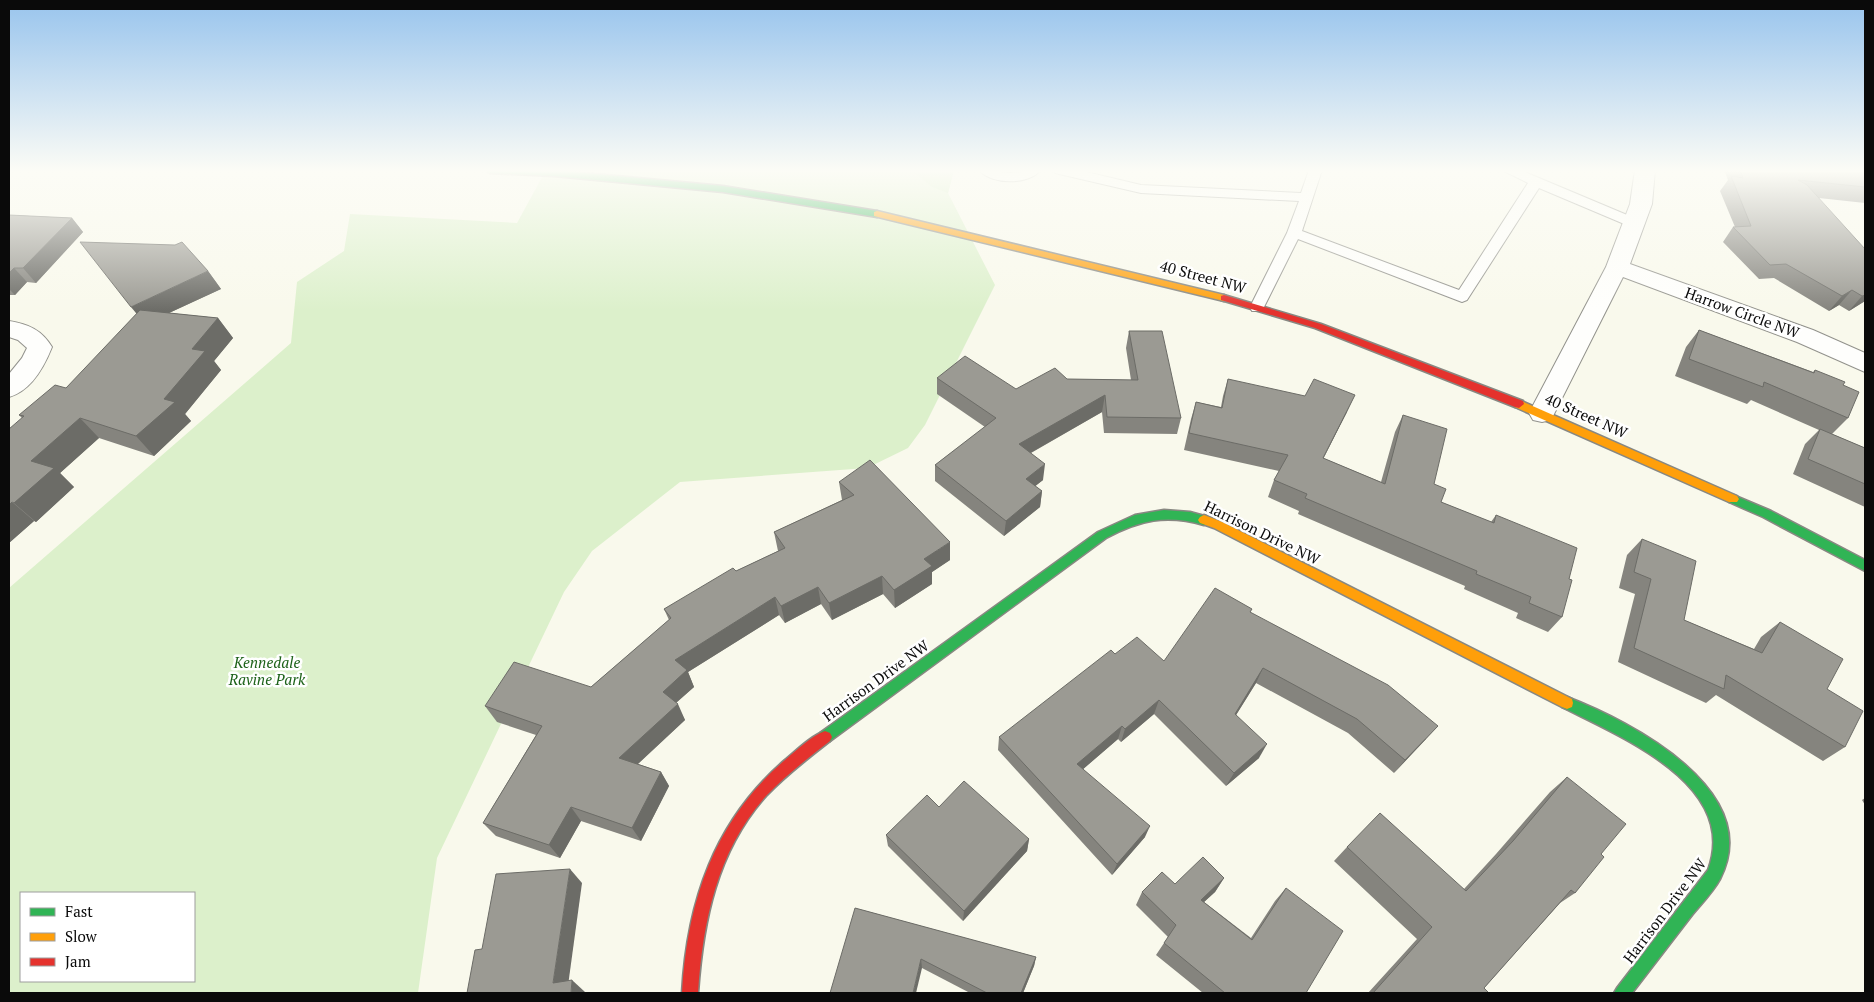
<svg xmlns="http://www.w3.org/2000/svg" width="1874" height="1002" font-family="'PT Serif',serif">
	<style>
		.green { fill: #dcf0cb; fill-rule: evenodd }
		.forest { fill: #cbe8b9 }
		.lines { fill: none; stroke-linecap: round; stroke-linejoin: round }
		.lane-casing { stroke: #92928c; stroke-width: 2 }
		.street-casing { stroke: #92928c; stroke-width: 2 }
		.fast-casing { stroke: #888882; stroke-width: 3 }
		.slow-casing { stroke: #888882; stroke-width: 3 }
		.jam-casing { stroke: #888882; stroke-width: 3 }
		.lane { fill: #fefefc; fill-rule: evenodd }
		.street { fill: #fefefc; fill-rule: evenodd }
		.fast { fill: #30b455; fill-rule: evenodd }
		.slow { fill: #ff9f0a; fill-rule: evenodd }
		.jam { fill: #e5322d; fill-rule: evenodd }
		.wall { fill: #85847e }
		.shaded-wall { fill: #6c6c67 }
		.building { fill: #9b9a93; stroke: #6c6c67 }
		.labels { text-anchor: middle; stroke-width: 5; stroke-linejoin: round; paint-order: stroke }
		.street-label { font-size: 15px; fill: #0a0a0a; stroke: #fff }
		.park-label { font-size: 15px; font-style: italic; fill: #1d6219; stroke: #fff }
	</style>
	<rect width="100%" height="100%" fill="#f9f9ec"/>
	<path class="green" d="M546,170h408l-6,23 47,92 -70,140 -17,23 -41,20 -187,14 -88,69 -28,41 -127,266 -19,135h-409v-405l282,-245 6,-61 47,-31 6,-37 167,9zM21,893h173v88h-173z"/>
	<path class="forest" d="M911,170h43l-6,23 -16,-6z"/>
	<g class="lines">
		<defs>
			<g id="lane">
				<path d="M979,170l31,3 31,-3c-13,15 -49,15 -62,0z"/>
				<path d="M1054,170h24l63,15 160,8 8,-23h13l-20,61 157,59 69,-107 -26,-13h18l119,50 2,3 -2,3h-10l-90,-38 -72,112 -5,2 -164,-63 -36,72h-10l-2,-4 37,-74 12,-32 -158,-8 -86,-20z"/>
			</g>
			<g id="street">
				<path d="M1635,170h20l-3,34 -22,60 183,66 52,23v19l-68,-30 -174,-65 -72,143 -9,2 -9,-2 -4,-7 77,-146 24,-63z"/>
				<path d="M9,321c19,3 33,9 43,26 -8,20 -21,44 -43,50v-23l13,-16 5,-10 -9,-8 -9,-3z"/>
			</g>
			<g id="fast">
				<path d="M486,170h68l169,16 154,25 4,3 -4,3 -154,-25 -169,-16 -64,-3z"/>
				<path d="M1733,495l38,16 94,49v11l-102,-54 -34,-15 -2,-3 2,-3z"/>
				<path d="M1164,510l26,2 18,5 2,3 -2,3 -4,2c-38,-11 -64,-5 -98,13l-276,203 -5,2 -5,-2 -2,-4 2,-4 278,-201 37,-17z"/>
				<path d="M1567,697c65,25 198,94 153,182 -7,13 -19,25 -28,36 -20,26 -40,52 -60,78h-18l3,-5 91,-118c32,-85 -87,-133 -146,-163l-1,-4 1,-4z"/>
			</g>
			<g id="slow">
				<path d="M877,211l347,84 5,3 -5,3 -350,-85v-4z"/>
				<path d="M1519,400l218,96 2,3 -2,3h-8l-214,-95 -1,-3z"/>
				<path d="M1204,515l18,7 350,177 1,4 -1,4 -5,2 -5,-2 -348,-179 -14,-5 -2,-3 2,-3z"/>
			</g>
			<g id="jam">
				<path d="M1224,295l97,29 202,77 1,3 -5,4 -4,-1 -200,-79 -94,-28v-4z"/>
				<path d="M825,731l5,2 2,4 -2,4c-22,17 -45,35 -64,55 -49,55 -63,125 -68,197h-16c5,-91 32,-172 103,-233 12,-10 26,-24 40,-29z"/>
			</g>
		</defs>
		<use href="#lane" class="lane-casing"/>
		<use href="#street" class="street-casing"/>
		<use href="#fast" class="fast-casing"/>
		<use href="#slow" class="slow-casing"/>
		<use href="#jam" class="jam-casing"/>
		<use href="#lane" class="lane"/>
		<use href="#street" class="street"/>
		<use href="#fast" class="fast"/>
		<use href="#slow" class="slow"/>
		<use href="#jam" class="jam"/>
	</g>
	<g class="wall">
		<path d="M1724,170h141v33l-46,-5 46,103 -16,10 -10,-6 -10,6 -55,-33 -15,1 -36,-37 10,-15h2l-15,-36 8,-11z"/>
		<path d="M9,215l63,3 11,14 -47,51 -9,-1 -12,13h-6z"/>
		<path d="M208,271l13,18 -52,24 49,5 15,20 -19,23 7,9 -36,44 6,7 -37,35 -55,-18 -39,35 14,14 -38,35 -2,-1 -25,22 13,-125 -3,-3 47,-27z"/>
		<path d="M1699,330l114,42 2,-2 28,15 5,33 -16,16 33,14v59l-72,-33 12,-30 14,-14 -68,-30 -4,4 -72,-28 11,-29z"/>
		<path d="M1129,331l52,87 -4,16 -73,-1 -2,-21 -71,41 12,27 -8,6 7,5 -2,16 -36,29 -69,-55v-16l50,-38 -48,-33v-16l79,11 51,-10 64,1 -5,-32z"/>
		<path d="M1228,379l119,33 -24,46 58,24 14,-50 8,-17 31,69 7,18 50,20 5,-7 73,64 -7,38 -14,15 -32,-14 2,-5 -54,-24 1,-3 -167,-72 1,-3 -31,-14 6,-17 5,-9 -95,-21 7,-31 5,-17 25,5 2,-11z"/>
		<path d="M839,482l111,78 -18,12v12l-37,24 -12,-14 -51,26 -11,-16 -36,19 -6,-8 -91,57 6,15 -18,16 9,17 -47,44 23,8 8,14 -28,55 -60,-20 -21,37 -64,-22 -13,-13 53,-88 -39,-13 -12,-16 106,-19 78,-67 -5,-11 72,-38 42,-20 -4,-19 68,-32z"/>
		<path d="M1642,539l42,81 70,29 7,-12 19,-15 65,125 -22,14 -107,-66 -10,8 -88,-41 17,-68 -16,-6 8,-33z"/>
		<path d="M1252,609l-2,3 176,127 -32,34 -46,-40 -92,-50 -20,32 23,43 -33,28 -72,-72 -33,28 -3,-3 -35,30 62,68 -33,38 -114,-125 1,-13 116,-83 49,7z"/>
		<path d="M1567,777l34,77 -26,39 -15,10 -76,85 5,5h-121l49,-54 -83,-78 13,-14 117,42 32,-35 54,-62z"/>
		<path d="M1865,798v7l-3,-5z"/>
		<path d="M939,807l90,32 -2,12 -64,70 -75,-75 -2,-11z"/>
		<path d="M1224,878l-9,14 -11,10 47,36 24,-37 11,-13 20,105h-103l-47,-38 12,-18 -32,-32 6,-13 33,-8z"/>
		<path d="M855,908l181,49 -2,9 -11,27h-53l-48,-25z"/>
	</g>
	<g class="shaded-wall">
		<path d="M72,218l11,14 -47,51 -13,-15z"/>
		<path d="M14,268l13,14 -12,13 -6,-6v-16z"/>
		<path d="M208,271l13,18 -76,35 -14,-17z"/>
		<path d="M1852,290l-13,15 -10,6 13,-15z"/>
		<path d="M1865,295v6l-16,10 13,-15z"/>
		<path d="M218,318l15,20 -19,23 7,9 -36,44 6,7 -37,35 -18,-20 28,-37 28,-50z"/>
		<path d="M1105,395l-3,17 -84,48 1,-16z"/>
		<path d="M1355,395l-8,17 -32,63 8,-17z"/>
		<path d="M80,418l19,20 -39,35 14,14 -38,35 -22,-19 17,-42z"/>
		<path d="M1045,464l-2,16 -19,15 2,-16z"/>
		<path d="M1042,491l-2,16 -36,29 2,-15z"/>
		<path d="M12,502l22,19 -25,22v-38z"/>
		<path d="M950,542v18l-18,12v12l-37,24 -1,-18 30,-31z"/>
		<path d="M882,576l1,18 -51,26 -3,-17z"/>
		<path d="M818,587l3,17 -36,19 -4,-17z"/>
		<path d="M775,597l4,18 -91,57 6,15 -24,21 -7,-16 12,-32z"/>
		<path d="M1263,668l-7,15 -28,45 7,-14z"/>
		<path d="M1159,700l-5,14 -33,28 4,-13z"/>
		<path d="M678,704l7,16 -57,53 -9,-15z"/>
		<path d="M1122,726l-4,13 -44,38 3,-13z"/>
		<path d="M1438,726l-12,13 -32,34 11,-13z"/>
		<path d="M1267,744l-8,14 -33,28 8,-13z"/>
		<path d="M661,772l8,14 -28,55 -9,-13z"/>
		<path d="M571,807l10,14 -21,37 -11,-13z"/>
		<path d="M1150,826l-5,11 -33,38 5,-11z"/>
		<path d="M1029,839l-2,12 -64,70 1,-10z"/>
		<path d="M570,869l12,14 -15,110 -14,-10z"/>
		<path d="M1224,878l-9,14 -22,20 8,-12z"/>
		<path d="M1036,957l-2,9 -11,27h-2z"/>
		<path d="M921,959l1,9 -6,25h-3z"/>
		<path d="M572,980l13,12v1h-14z"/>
	</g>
	<g class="building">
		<path d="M1740,170h125v17l-67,-7 9,5 58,64v46l-3,1 -10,-6 -10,6 -56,-32 -16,1 -37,-38 18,-1 -20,-50 12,2z"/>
		<path d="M9,215l63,3 -49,50h-9l-5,5z"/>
		<path d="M80,242l95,3 7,-3 26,29 -77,36z"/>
		<path d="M140,310l78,8 -26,31 13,2 -41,48 11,3 -39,34 -56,-18 -49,43 23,7 -40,35 -2,-1 -3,3v-76l15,-13 -5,-1 36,-30 11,3z"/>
		<path d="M1699,330l115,43 1,-3 30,12 -2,3 16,7 -11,26 -84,-36 -1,5 -74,-28z"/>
		<path d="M1129,331h33l19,87 -74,-1 -2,-22 -86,49 26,20 -19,15 16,12 -36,30 -71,-56 61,-47 -59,-40 28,-22 51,33 39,-21 12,11 71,1z"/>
		<path d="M1228,379l77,17 9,-17 41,16 -32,63 62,26 18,-69 44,14 -13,55 12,5 -5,13 53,21 2,-8 81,33 -8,31 3,1 -10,37 -33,-14 2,-6 -55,-23 1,-3 -172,-73 2,-4 -33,-14 14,-25 -99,-22 7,-31 26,6z"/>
		<path d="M1820,429l45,19v36l-57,-25z"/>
		<path d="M870,460l80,82 -26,17 8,7 -38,24 -12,-14 -53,27 -11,-16 -37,19 -6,-9 -100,63 12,10 -24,22 15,12 -59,54 42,14 -29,56 -61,-21 -22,38 -66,-22 59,-97 -57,-20 29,-44 77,25 80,-69 -7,-9 69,-41 3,3 49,-23 -11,-16 80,-37 -15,-13z"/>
		<path d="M1642,539l54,22 -12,59 78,33 18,-31 63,37 -16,30 36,22 -18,36 -119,-72 -2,14 -90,-41 17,-69 -17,-7z"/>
		<path d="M1215,588l37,21 -2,3 138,73 50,41 -33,34 -48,-41 -94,-51 -28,46 32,30 -33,29 -75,-73 -34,29 -3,-3 -45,38 73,62 -33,38 -118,-127 112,-87 4,4 22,-17 27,24z"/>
		<path d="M1567,777l59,47 -25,30 3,3 -29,36 -4,-3 -87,98 5,5h-116l59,-66 -85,-80 33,-34 86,78 47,-50z"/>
		<path d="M964,781l65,58 -65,72 -78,-76 41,-40 12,12z"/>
		<path d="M1203,857l21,21 -23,22 51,40 34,-52 57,43 -37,62h-81l-61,-50 12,-18 -34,-33 20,-20 13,12z"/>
		<path d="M570,869l-17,114 19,-3 -1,13h-104l8,-43 7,-1 14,-75z"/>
		<path d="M855,908l181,49 -15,36h-34l-66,-34 -8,34h-83z"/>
	</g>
	<linearGradient id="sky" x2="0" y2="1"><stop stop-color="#98c4ed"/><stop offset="0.55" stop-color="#fcfcf6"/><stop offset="1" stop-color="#fcfcf6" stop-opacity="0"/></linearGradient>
	<rect width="1874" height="311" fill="url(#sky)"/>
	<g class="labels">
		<g class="street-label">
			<text transform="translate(1203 277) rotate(15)" y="5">40 Street NW</text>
			<text transform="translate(1742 313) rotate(20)" y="5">Harrow Circle NW</text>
			<text transform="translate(1586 416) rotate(24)" y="5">40 Street NW</text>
			<text transform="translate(1262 533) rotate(26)" y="5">Harrison Drive NW</text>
			<text transform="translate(876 681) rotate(-36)" y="5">Harrison Drive NW</text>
			<text transform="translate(1665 911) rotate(-53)" y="5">Harrison Drive NW</text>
		</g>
		<g class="park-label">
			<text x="267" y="668">Kennedale<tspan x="267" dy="17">Ravine Park</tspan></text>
		</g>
	</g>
	<rect width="1874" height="1002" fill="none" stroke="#0a0a0a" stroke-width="20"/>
	<rect x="20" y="892" width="175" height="90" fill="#ffffff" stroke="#9d9d9d"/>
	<rect x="30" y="908" width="25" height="8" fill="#30b455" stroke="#9d9d9d"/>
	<text x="65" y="917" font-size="15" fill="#0a0a0a">Fast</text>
	<rect x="30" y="933" width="25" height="8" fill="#ff9f0a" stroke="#9d9d9d"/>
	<text x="65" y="942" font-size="15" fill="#0a0a0a">Slow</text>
	<rect x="30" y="958" width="25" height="8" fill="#e5322d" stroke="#9d9d9d"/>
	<text x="65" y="967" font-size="15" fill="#0a0a0a">Jam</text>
</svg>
